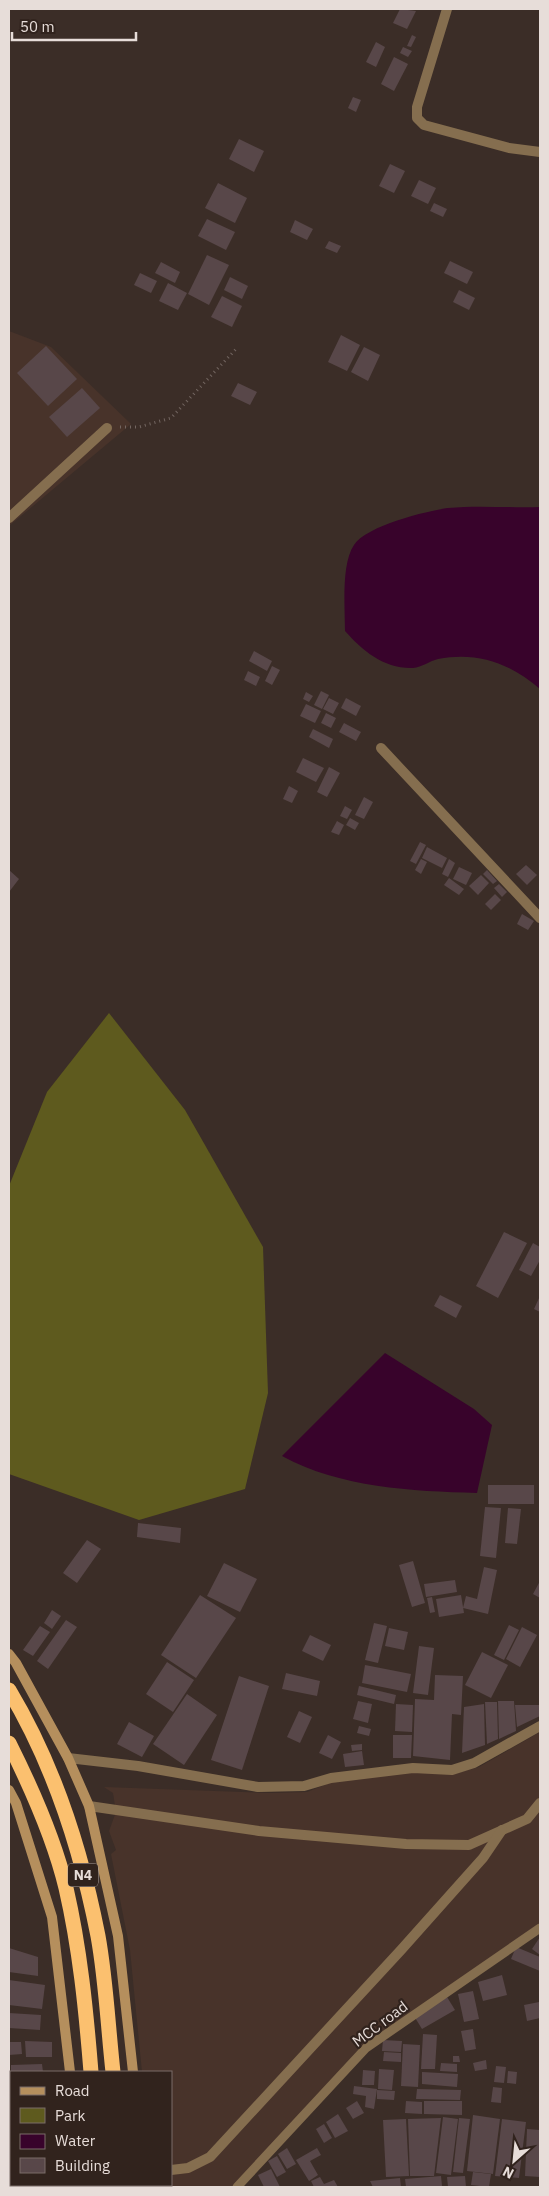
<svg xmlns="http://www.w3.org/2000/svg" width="549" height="2196" font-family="'IBM Plex Sans',sans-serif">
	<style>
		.built { fill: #48332a }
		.green { fill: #5e5a1e }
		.water { fill: #38032b }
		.building { fill: #584749 }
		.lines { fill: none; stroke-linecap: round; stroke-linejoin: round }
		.path { stroke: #736661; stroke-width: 3; stroke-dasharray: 1 4; stroke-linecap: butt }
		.lane { stroke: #856e4f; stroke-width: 9 }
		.street { stroke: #856e4f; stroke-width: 10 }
		.secondary { stroke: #b58f5d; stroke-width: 10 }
		.highway { stroke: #fbc06f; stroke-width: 15 }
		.labels { text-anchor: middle; stroke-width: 4.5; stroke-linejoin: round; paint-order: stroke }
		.shield { fill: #31231d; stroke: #b0a5a1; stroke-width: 1 }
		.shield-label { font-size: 14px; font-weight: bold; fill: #e7ddd9 }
		.street-label { font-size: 15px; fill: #e7ddd9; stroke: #31231d }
	</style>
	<rect width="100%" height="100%" fill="#3b2d27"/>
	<g class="built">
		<path d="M9,331l42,16 80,77 -122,102z"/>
		<path d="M540,1732v192l-177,121 -131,142h-79v-2h18v-113h-29l-12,-122 -19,-96 5,-4 -7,-19 7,-19 -3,-19 -9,-6 166,6 37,-1 25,-10 82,-10 40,2 25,-7z"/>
	</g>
	<path class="green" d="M109,1013l76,97 78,137 5,146 -23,96 -106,31 -130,-46v-288l38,-94z"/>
	<g class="water">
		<path d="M540,507v182c-29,-25 -62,-38 -102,-30 -8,2 -16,8 -25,9 -29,1 -50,-17 -68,-37 0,-23 -4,-67 9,-86 12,-19 72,-34 94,-37 30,-3 62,0 92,-1z"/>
		<path d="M385,1353l89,56 18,16 -15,68c-66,-2 -136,-5 -195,-37z"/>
	</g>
	<g class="building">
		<path d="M400,9l16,2 -9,18 -14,-6z"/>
		<path d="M412,35l4,2 -5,10 -4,-1z"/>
		<path d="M376,42l9,5 -9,20 -10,-5z"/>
		<path d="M403,47l9,4 -4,6 -8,-4z"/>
		<path d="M394,57l14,7 -14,27 -13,-7z"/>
		<path d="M353,97l8,3 -5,12 -8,-4z"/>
		<path d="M239,139l25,12 -10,21 -25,-13z"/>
		<path d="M390,164l15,7 -11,22 -15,-7z"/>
		<path d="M419,180l17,8 -8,16 -17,-8z"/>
		<path d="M218,183l29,15 -12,25 -30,-15z"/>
		<path d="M434,203l13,6 -4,8 -13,-6z"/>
		<path d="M207,219l28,13 -9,18 -28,-14z"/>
		<path d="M295,220l18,9 -6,11 -17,-8z"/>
		<path d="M329,241l12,5 -4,7 -12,-5z"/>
		<path d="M207,255l22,10 -20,40 -21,-11z"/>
		<path d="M450,261l23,11 -6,12 -23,-11z"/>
		<path d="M161,262l19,10 -5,11 -20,-10z"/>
		<path d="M140,273l17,8 -6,12 -17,-8z"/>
		<path d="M230,277l18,9 -6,13 -18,-9z"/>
		<path d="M168,283l19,10 -9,17 -19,-9z"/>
		<path d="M459,290l16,8 -6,12 -16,-8z"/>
		<path d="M222,296l20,10 -10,21 -21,-10z"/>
		<path d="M341,335l19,10 -13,26 -19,-9z"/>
		<path d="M46,346l31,33 -29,27 -31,-33z"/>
		<path d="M364,347l16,8 -12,26 -17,-9z"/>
		<path d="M238,383l19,9 -7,13 -19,-9z"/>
		<path d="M82,388l18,20 -33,29 -18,-20z"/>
		<path d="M254,651l18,10 -5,10 -18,-10z"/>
		<path d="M272,666l8,4 -8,15 -7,-4z"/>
		<path d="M248,671l12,6 -4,9 -12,-6z"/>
		<path d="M321,691l8,4 -7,14 -8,-4z"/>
		<path d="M306,692l7,4 -4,6 -6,-3z"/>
		<path d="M329,698l10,5 -6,11 -10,-5z"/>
		<path d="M346,698l15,8 -5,10 -15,-8z"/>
		<path d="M306,704l15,7 -6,12 -15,-7z"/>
		<path d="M326,713l10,5 -5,10 -10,-5z"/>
		<path d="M344,723l17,9 -5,9 -17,-9z"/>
		<path d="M313,729l20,10 -4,9 -20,-11z"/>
		<path d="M303,758l21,10 -8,14 -20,-10z"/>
		<path d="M329,767l11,6 -13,24 -10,-5z"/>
		<path d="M289,786l9,5 -6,12 -9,-4z"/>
		<path d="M364,797l9,5 -9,17 -9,-4z"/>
		<path d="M345,806l7,4 -5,9 -7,-3z"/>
		<path d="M350,818l9,5 -4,7 -9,-5z"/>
		<path d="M337,821l7,4 -5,10 -8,-3z"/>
		<path d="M420,842l6,3 -10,19 -6,-3z"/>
		<path d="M427,847l20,11 -5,10 -20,-10z"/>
		<path d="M421,859l6,3 -6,12 -6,-4z"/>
		<path d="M449,859l6,4 -7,14 -6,-3z"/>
		<path d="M526,865l11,10 -10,10 -11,-11z"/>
		<path d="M459,867l13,6 -6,12 -13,-6z"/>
		<path d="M9,870l10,9 -10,13z"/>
		<path d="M487,870l10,11 -4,3 -10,-10z"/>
		<path d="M481,875l8,8 -11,12 -9,-9z"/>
		<path d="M449,878l15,11 -5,6 -15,-10z"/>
		<path d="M499,884l8,8 -5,5 -8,-9z"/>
		<path d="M495,894l6,6 -10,10 -6,-6z"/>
		<path d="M522,914l12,7 -6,9 -11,-6z"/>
		<path d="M504,1232l23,11 -29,55 -22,-12z"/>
		<path d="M533,1243l7,4v13l-9,16 -12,-6z"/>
		<path d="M440,1295l22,11 -6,12 -22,-12z"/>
		<path d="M540,1296v16l-6,-3z"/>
		<rect x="488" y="1485" width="46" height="19"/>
		<path d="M485,1507l16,1 -5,50 -16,-2z"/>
		<path d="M508,1508l13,1 -4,35 -12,-1z"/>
		<path d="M138,1523l43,5 -1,15 -43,-6z"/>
		<path d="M87,1540l14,9 -24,34 -14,-10z"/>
		<path d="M413,1561l12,42 -13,4 -13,-42z"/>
		<path d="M224,1563l33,16 -17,33 -33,-16z"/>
		<path d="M484,1567l13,3 -9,44 -25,-6 3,-12 11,3z"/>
		<path d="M455,1580l2,12 -31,5 -2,-13z"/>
		<path d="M540,1581v17l-7,-4z"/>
		<path d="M200,1595l36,23 -40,60 -35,-23z"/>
		<path d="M461,1595l3,18 -25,4 -3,-18z"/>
		<path d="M432,1597l3,15 -5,1 -3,-15z"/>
		<path d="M52,1610l9,6 -9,13 -8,-6z"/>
		<path d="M66,1620l11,7 -29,42 -11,-8z"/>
		<path d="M374,1623l13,3 -9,37 -13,-3z"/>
		<path d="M509,1625l10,5 -15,30 -10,-5z"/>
		<path d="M40,1626l10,6 -17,24 -10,-6z"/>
		<path d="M522,1627l15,8 -17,32 -14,-8z"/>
		<path d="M389,1628l19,4 -4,18 -19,-4z"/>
		<path d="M310,1635l21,10 -8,16 -21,-10z"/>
		<path d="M419,1646l15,2 -6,47 -15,-2z"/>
		<path d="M482,1652l26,13 -17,33 -26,-13z"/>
		<path d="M167,1662l27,18 -21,32 -27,-18z"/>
		<path d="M365,1665l46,9 -4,18 -45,-9z"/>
		<path d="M286,1673l34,8 -3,15 -35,-7z"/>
		<path d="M435,1675l28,1 -2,39 -9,-1 -2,46 -37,-4 2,-57 19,1z"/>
		<path d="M239,1676l30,10 -27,84 -31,-10z"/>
		<path d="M359,1686l37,9 -2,9 -37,-9z"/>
		<path d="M187,1694l30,21 -33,50 -31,-21z"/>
		<path d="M358,1701l14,3 -4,19 -15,-4z"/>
		<path d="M498,1701h16l2,30 -17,8z"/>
		<path d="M485,1702h12l1,37 -11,5z"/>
		<path d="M396,1704l17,1 -1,27 -17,-1z"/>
		<path d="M484,1704l1,41 -23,8 2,-46z"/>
		<path d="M515,1705h25v11l-23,11z"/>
		<path d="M299,1711l13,6 -12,26 -13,-6z"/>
		<path d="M129,1722l25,14 -12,21 -25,-13z"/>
		<path d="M359,1726l12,3 -2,7 -12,-3z"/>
		<path d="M328,1735l13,7 -9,17 -13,-6z"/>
		<path d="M393,1735h19l-1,23h-18z"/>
		<path d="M362,1744v6l-10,1 -1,-6z"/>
		<path d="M362,1751l2,14 -19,2 -2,-13z"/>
		<path d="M540,1937v18l-8,-6z"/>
		<path d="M516,1947l24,10v14l-29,-12z"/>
		<path d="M9,1948l29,9v19l-29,-4z"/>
		<path d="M502,1975l5,20 -24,6 -5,-19z"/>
		<path d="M9,1980l36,5 -3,24 -33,-4z"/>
		<path d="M473,1991l6,28 -15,3 -6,-28z"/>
		<path d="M447,1997l8,13 -33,19 -8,-13z"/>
		<path d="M539,2002l1,16 -13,3 -3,-16z"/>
		<path d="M9,2013l32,2 -1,15 -31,-2z"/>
		<path d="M473,2029l3,20 -11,2 -4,-20z"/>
		<path d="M423,2034l14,1 -2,34h-14z"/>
		<path d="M383,2040l19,1 -1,11 -19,-1z"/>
		<path d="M25,2041l27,1v15h-26z"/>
		<path d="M9,2042h12l1,12 -13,1z"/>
		<path d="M403,2044l17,1 -2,42 -17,-1z"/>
		<path d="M384,2052l17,1v9l-18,-1z"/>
		<path d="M453,2056h6l1,6h-7z"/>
		<path d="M486,2060l1,9 -12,2 -2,-8z"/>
		<path d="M441,2063l16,1v8l-17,-1z"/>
		<path d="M42,2064l1,8h-32v-7z"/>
		<path d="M496,2066l10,1 -2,16 -10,-1z"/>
		<path d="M379,2069l15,1 -2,20 -14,-1z"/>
		<path d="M363,2070l12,1 -1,14h-12z"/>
		<path d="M508,2071l9,1 -1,12 -9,-1z"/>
		<path d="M422,2072l36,2 -1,13 -35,-3z"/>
		<path d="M354,2086l23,3 -3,20 -9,-2 1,-11 -13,-2z"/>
		<path d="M493,2087l9,1 -1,15 -10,-1z"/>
		<path d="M417,2089l44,1 -1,10 -44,-1z"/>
		<path d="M377,2090l18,1 -1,9 -17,-1z"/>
		<path d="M357,2101l7,12 -11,6 -7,-11z"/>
		<path d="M406,2101l16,1v12l-17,-1z"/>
		<path d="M424,2101h38v14l-38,-1z"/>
		<path d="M10,2109h1v41h-2z"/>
		<path d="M338,2114l10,17 -13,7 -9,-16z"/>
		<path d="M473,2115l27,4 -7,55 -26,-3z"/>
		<path d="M443,2117l15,2 -7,56 -15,-2z"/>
		<path d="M441,2118l-7,58h-24l-2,-57z"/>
		<path d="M459,2118l11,1 -7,54 -10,-1z"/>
		<path d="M406,2119l3,57 -23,1 -3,-57z"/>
		<path d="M502,2119l24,3 -7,56 -24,-2z"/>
		<path d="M324,2124l8,14 -8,5 -8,-14z"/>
		<path d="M527,2129l13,1v47l-15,-1z"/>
		<path d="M287,2148l9,16 -9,5 -9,-15z"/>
		<path d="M317,2148l4,7 -11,6 8,14 -9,6 -13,-21z"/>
		<path d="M277,2156l9,16 -9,5 -9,-16z"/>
		<path d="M9,2159h2v26h4v2l-6,-1z"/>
		<path d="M271,2169l9,18h-16l-6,-12z"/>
		<path d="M473,2172l18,2 -2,13 -18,-2z"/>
		<path d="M441,2176l1,10 -36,1 -1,-8z"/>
		<path d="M465,2176l1,11h-18l-1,-10z"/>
		<path d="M320,2177l4,7 10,-4 4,7h-24l-3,-6z"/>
		<path d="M400,2178l1,9h-28l-3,-6z"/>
		<rect x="21" y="2185" width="44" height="2"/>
	</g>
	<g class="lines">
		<path class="path" d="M120,427h19l32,-9 67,-71"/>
		<path class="lane" d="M237,2187l129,-139 174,-120"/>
		<g class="street">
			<path d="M447,9l-30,98v11l7,7 85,23 31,4"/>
			<path d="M9,518l98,-90"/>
			<path d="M381,748l159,170"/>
			<path d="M68,1758l70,8 120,21 46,-1 27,-8 82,-10 39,2 22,-7 66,-37"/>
			<path d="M89,1806l170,25 147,13 63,1 58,-26 13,-16"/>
			<path d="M171,2170l17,-2 22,-11 191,-207 82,-92 19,-28"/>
		</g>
		<g class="secondary">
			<path d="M9,1654l7,9 52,95 21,48 29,130 15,136"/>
			<path d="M9,1790l7,13 36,114 18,155"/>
			<path d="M81,2185l1,2"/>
			<path d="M146,2185v2"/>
		</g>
		<g class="highway">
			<path d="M9,1690c45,75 72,159 89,246 8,44 10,91 15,136"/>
			<path d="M9,1743c23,46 45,95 57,145 14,61 20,122 25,184"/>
			<path d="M100,2185l1,2"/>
			<path d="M125,2185v2"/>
		</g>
	</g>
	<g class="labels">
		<rect class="shield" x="68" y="1863.5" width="30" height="23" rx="4"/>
		<g class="shield-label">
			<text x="83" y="1880">N4</text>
		</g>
		<g class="street-label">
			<text transform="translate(380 2024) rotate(-37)" y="5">MCC road</text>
		</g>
	</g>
	<rect width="549" height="2196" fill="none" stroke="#e7ddd9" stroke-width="20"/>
	<rect x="10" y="2071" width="162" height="115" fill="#31231d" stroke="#7a6d68"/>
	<rect x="20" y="2087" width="25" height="8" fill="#b58f5d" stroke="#7a6d68"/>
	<text x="55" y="2096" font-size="15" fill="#e7ddd9">Road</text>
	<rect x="20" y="2108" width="25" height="15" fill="#5e5a1e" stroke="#7a6d68"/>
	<text x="55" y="2121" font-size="15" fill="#e7ddd9">Park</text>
	<rect x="20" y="2134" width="25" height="15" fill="#38032b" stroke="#7a6d68"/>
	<text x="55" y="2146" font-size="15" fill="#e7ddd9">Water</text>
	<rect x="20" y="2158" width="25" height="15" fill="#584749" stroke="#7a6d68"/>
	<text x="55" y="2171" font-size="15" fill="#e7ddd9">Building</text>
	<g transform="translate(514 2161) rotate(207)" stroke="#31231d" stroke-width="4" paint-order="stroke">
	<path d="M0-4L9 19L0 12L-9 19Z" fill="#e7ddd9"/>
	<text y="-8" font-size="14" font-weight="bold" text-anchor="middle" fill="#e7ddd9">N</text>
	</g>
	<path d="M12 32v8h124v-8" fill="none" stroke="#e7ddd9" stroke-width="2.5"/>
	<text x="20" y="32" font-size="15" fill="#e7ddd9" stroke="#31231d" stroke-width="4" paint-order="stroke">50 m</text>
</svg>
